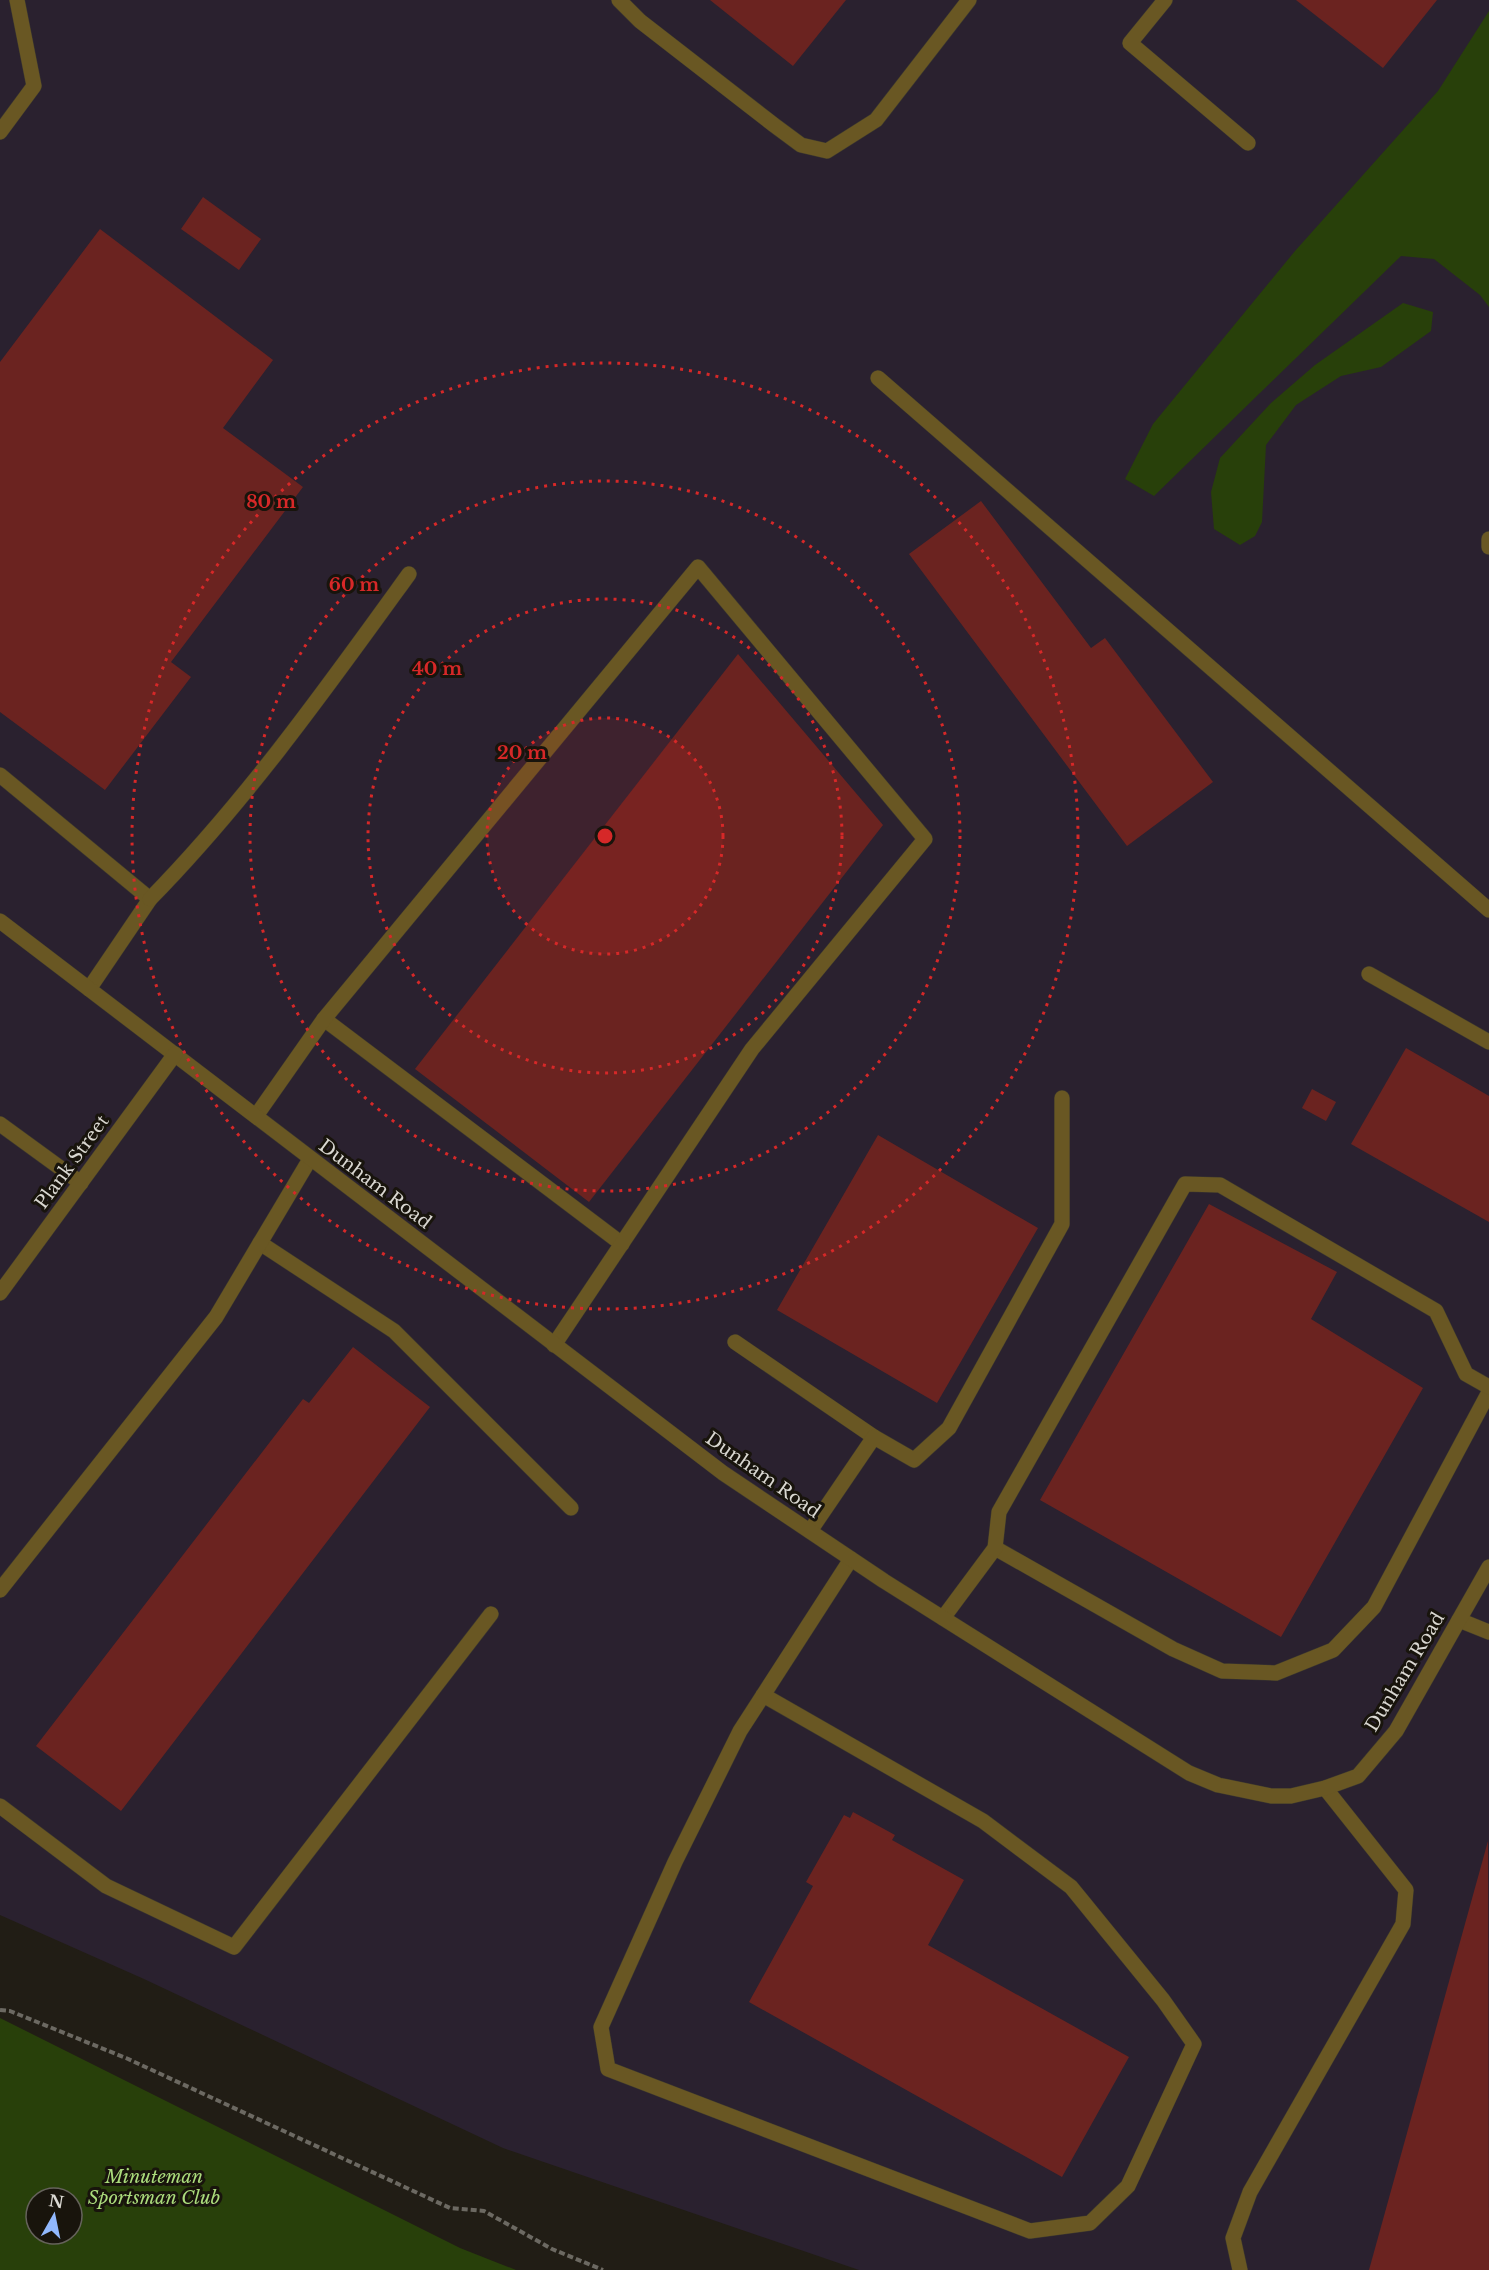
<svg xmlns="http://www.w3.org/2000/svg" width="1489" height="2270" font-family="'Libre Baskerville',serif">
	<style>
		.commercial { fill: #2a212f }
		.green { fill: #28400a; fill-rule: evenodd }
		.building { fill: #6b2320 }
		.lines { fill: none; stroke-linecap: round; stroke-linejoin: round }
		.lane-casing { stroke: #3b372f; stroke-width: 16 }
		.street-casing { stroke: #3b372f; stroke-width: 16 }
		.path { stroke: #6c6962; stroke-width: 4; stroke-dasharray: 6 3; stroke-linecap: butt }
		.lane { stroke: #695723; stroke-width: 15 }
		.street { stroke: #695723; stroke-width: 15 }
		.ring { fill: none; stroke: #d62828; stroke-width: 3; stroke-dasharray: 3 6 }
		.labels { text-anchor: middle; stroke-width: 6; stroke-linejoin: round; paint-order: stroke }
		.street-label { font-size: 18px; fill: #d9d7d1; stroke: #18140c }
		.park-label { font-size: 18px; font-style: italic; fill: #abdc7c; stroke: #18140c }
		.centre { fill: #d62828; stroke: #18140c; stroke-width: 3 }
		.ring-label { font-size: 18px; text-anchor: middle; font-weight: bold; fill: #d62828; stroke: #18140c; stroke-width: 6; stroke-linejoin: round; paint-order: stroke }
	</style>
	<rect width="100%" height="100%" fill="#211d15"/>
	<path class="commercial" d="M0,0h1489v2270h-630l-356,-122 -359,-169 -144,-64z"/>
	<g class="green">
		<path d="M1489,11v296l-9,-12 -46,-36 -33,-3 -247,240 -29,-17 28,-55 142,-173 143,-160z"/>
		<path d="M1403,303l30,9 -2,19 -50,36 -40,9 -45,29 -30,40 -4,77 -7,14 -15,9 -26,-16 -3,-37 9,-34 51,-55 44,-38z"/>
		<path d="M0,2018l460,230 56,22h-516zM36,2198h36v36h-36z"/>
	</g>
	<g class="building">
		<path d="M710,0h136l-53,66z"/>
		<path d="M1296,0h141l-54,68z"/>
		<path d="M203,197l58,42 -22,31 -58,-41z"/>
		<path d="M100,229l173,131 -50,68 80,59 -132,175 20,15 -86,113 -105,-78v-350z"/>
		<path d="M981,501l110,147 14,-10 108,144 -86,64 -218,-292z"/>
		<path d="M738,654l145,171 -294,377 -174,-133z"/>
		<path d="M1406,1048l83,48v126l-138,-78z"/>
		<path d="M1312,1089l24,13 -10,19 -24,-13z"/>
		<path d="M878,1135l160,93 -101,175 -160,-93z"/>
		<path d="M1209,1204l128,68 -26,47 112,69 -142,249 -241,-137z"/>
		<path d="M353,1347l77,60 -309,404 -85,-65 267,-347 6,4z"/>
		<path d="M853,1812l42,23 -3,5 72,40 -36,65 201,112 -67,120 -313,-175 64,-116 -7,-4 38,-67 6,3z"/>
		<path d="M1488,1841l1,429h-120z"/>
	</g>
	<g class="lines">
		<defs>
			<g id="lane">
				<path d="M619,0l21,21 134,104 27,20 26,6 49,-31 93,-120"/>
				<path d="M1165,0l-35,43 118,100"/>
				<path d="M0,132l34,-46 -17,-86"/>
				<path d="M878,378l611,532"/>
				<path d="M1489,539v8"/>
				<path d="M0,775l150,124 -61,90"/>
				<path d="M150,899c97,-99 178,-213 259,-325"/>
				<path d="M1369,974l120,68"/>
				<path d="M324,1019l298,225"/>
				<path d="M256,1116l68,-97 374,-452 227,272 -173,210 -198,296"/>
				<path d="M0,1124l81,59"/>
				<path d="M260,1243l134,88 177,177"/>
				<path d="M735,1342l139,95"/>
				<path d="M810,1531l64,-94 40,23 35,-32 113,-204v-126"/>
				<path d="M995,1548l178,101 49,22 54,2 57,-23 41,-43 115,-215"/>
				<path d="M0,1590l216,-273 94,-158"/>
				<path d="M943,1618l52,-70 4,-36 186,-328 35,1 216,126 30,63 23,13"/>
				<path d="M1459,1620l30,12"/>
				<path d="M763,1695l220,126 88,66 92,113 31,44 -66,142 -38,37 -60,8 -422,-162 -7,-42 74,-165 65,-131 111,-172"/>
				<path d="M0,1806l106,80 128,61 257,-333"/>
				<path d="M1240,2270l-7,-32 17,-46 153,-268 3,-34 -81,-102"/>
			</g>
			<g id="street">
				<path d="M0,921l723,552 161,108 305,192 29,12 53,11h20l34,-8 33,-12 38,-45 93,-164"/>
				<path d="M0,1293l175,-239"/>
			</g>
		</defs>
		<use href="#lane" class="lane-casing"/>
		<use href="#street" class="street-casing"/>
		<path class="path" d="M0,2010l10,1 116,47 324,150 34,3 68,38 51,21"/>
		<use href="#lane" class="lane"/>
		<use href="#street" class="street"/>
	</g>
	<circle cx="605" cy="836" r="118" fill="#d62828" fill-opacity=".12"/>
	<g class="ring">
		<circle cx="605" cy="836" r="118"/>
		<circle cx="605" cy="836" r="237"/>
		<circle cx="605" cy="836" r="355"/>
		<circle cx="605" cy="836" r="473"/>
	</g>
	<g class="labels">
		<g class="street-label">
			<text transform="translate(72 1162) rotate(-54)" y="6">Plank Street</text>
			<text transform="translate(375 1184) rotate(37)" y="6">Dunham Road</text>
			<text transform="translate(763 1475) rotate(35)" y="6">Dunham Road</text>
			<text transform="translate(1405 1672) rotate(-59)" y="6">Dunham Road</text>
		</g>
		<g class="park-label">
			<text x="154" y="2183">Minuteman<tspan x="154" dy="21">Sportsman Club</tspan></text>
		</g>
	</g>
	<circle cx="605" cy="836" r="9" class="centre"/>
	<g class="ring-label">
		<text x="271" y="508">80 m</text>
		<text x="354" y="591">60 m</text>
		<text x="437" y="675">40 m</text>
		<text x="522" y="759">20 m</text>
	</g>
	<g transform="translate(54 2216) rotate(9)"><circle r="28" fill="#18140c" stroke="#65625b" stroke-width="1.5"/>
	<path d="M0-4.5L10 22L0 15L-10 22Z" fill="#91b8fd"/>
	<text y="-9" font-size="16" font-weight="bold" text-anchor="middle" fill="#d9d7d1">N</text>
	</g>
</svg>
